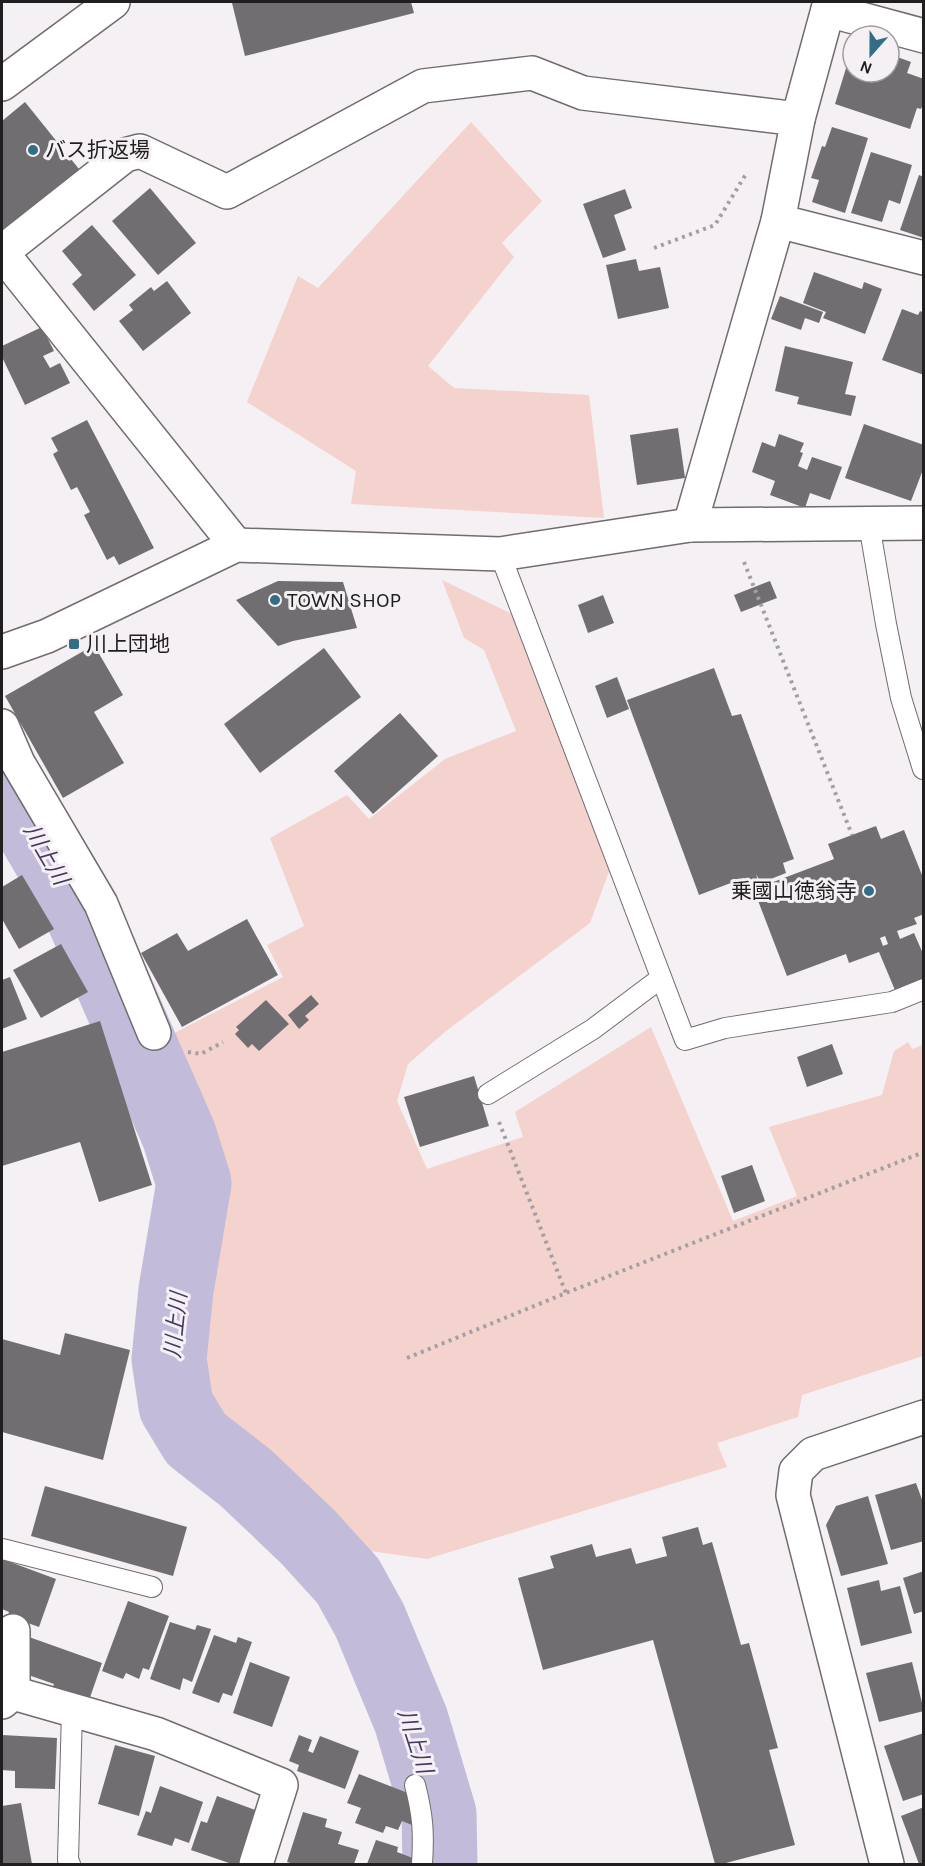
<svg xmlns="http://www.w3.org/2000/svg" width="925" height="1866" font-family="Karla,'Noto Sans JP',sans-serif">
	<style>
		.green { fill: #f4d2cd }
		.lines { fill: none; stroke-linecap: round; stroke-linejoin: round }
		.river { stroke: #c3bbda; stroke-width: 75 }
		.building { fill: #716e72; fill-rule: evenodd }
		.service-casing { stroke: #716c6f; stroke-width: 22 }
		.minor-casing { stroke: #716c6f; stroke-width: 36 }
		.tertiary-casing { stroke: #716c6f; stroke-width: 36 }
		.path { stroke: #a3a0a2; stroke-width: 4; stroke-dasharray: 3 4.5; stroke-linecap: butt }
		.service { stroke: #fff; stroke-width: 20 }
		.minor { stroke: #fff; stroke-width: 33 }
		.tertiary { stroke: #fff; stroke-width: 33 }
		.poi-dot { fill: #346e86; stroke: #f5f0f3; stroke-width: 2 }
		.labels { text-anchor: middle; stroke-width: 6; stroke-linejoin: round; paint-order: stroke }
		.poi-label { font-size: 21px; fill: #201e1f; stroke: #f5f0f3; text-anchor: start }
		.water-label { font-size: 22px; font-style: italic; fill: #453863; stroke: #f5f0f3 }
	</style>
	<rect width="100%" height="100%" fill="#f5f0f3"/>
	<g class="green">
		<path d="M471,122l71,79 -40,42 12,14 -86,109 26,22 135,7 15,123 -253,-14 5,-33 -109,-69 51,-126 20,12z"/>
		<path d="M442,580l72,35 97,251 -21,57 -144,108 -38,33 -11,37 30,68 96,-32 -8,-25 136,-85 82,194 64,-25 -28,-69 113,-32 12,-44 14,-9 4,7 11,-4v311l-121,39 -4,22 -81,26 10,24 -300,92 -93,-13 -121,-105 -22,-33 -10,-38 -1,-41 8,-75 12,-70 -15,-55 -32,-85 130,-67 -16,-32 37,-19 -34,-88 77,-43 22,24 76,-60 71,-28 -32,-81 -20,-12z"/>
	</g>
	<g class="lines">
		<path class="river" d="M2,776l78,133 99,226 15,48 -18,107 -7,69 7,47 20,33 50,39 62,59 40,44 22,40 41,99 28,94 1,50"/>
	</g>
	<g class="building">
		<path d="M239,2h172l3,11 -169,43 -13,-53z"/>
		<path d="M889,54l22,8 -4,11 17,6v22l-3,8 -4,-1 -7,21 -75,-25 12,-39 6,2v5h16l10,3 1,-3h9z"/>
		<path d="M25,102l62,77 -85,68v-126z"/>
		<path d="M832,127l36,11 -23,75 -33,-11 7,-22 -8,-2 11,-32 3,1z"/>
		<path d="M871,152l41,13 -12,39 -11,-4 -7,22 -31,-9z"/>
		<path d="M919,175l5,2v61l-24,-8z"/>
		<path d="M150,188l46,55 -38,32 -46,-54z"/>
		<path d="M625,189l7,19 -18,7 12,35 -23,8 -20,-54z"/>
		<path d="M92,225l44,50 -42,36 -22,-27 10,-9 -20,-24z"/>
		<path d="M636,259l3,12 21,-4 9,41 -51,11 -12,-54z"/>
		<path d="M814,272l48,17 2,-7 18,7 -17,45 -42,-16 3,-6 -23,-9z"/>
		<path d="M167,281l24,32 -48,38 -24,-30 14,-11 -4,-5 22,-18 3,4z"/>
		<path d="M780,296l43,16 -4,11 -14,-5 -4,12 -30,-11z"/>
		<path d="M902,309l16,6 2,-4 4,2v62l-42,-15z"/>
		<path d="M42,327l12,24 -11,5 7,12 10,-5 10,20 -45,22 -23,-48v-11z"/>
		<path d="M785,346l68,16 -8,32 11,2 -5,20 -54,-12 2,-7 -24,-6z"/>
		<path d="M87,420l67,128 -35,17 -5,-9 -7,4 -23,-45 6,-3 -13,-25 -6,3 -18,-36 5,-3 -7,-13z"/>
		<path d="M864,424l60,21v22l-13,34 -66,-23z"/>
		<path d="M678,428l7,50 -48,7 -7,-50z"/>
		<path d="M779,434l25,9 -4,9 3,1 -5,13 9,4 5,-13 30,10 -12,33 -20,-7 -5,15 -35,-13 5,-14 -23,-9 10,-30 13,5z"/>
		<path d="M278,581l65,1 14,46 -64,13 -15,5 -42,-46z"/>
		<path d="M770,581l7,17 -36,14 -7,-17z"/>
		<path d="M603,595l11,28 -26,10 -10,-28z"/>
		<path d="M94,645l29,50 -29,17 30,51 -61,35 -58,-102z"/>
		<path d="M324,648l37,49 -101,76 -36,-49z"/>
		<path d="M714,668l18,48 9,-2 53,145 -11,4 3,10 -25,10 -5,-9 4,13 74,-28 -6,-15 48,-18 5,13 23,-9 20,50v34l-10,4 3,6 -20,7 3,8 14,-6 10,23v28l-27,11 -18,-43 -30,11 -3,-9 -59,22 -30,-78 -5,2 -8,-22 -45,17 -72,-195zM885,936l3,8 -5,2 -3,-8z"/>
		<path d="M617,677l12,32 -22,9 -12,-32z"/>
		<path d="M400,713l38,43 -65,58 -39,-43z"/>
		<path d="M22,875l32,54 -35,20 -17,-30v-32z"/>
		<path d="M247,919l31,56 -96,52 -41,-74 36,-20 11,18z"/>
		<path d="M61,944l27,48 -47,26 -28,-48z"/>
		<path d="M10,977l17,42 -25,10v-49z"/>
		<path d="M311,995l8,9 -14,12 4,4 -10,9 -11,-14z"/>
		<path d="M266,1000l23,24 -30,27 -7,-7 -4,4 -13,-14 4,-4 -3,-3z"/>
		<path d="M100,1021l52,164 -53,17 -19,-60 -78,24v-114z"/>
		<path d="M832,1044l11,30 -36,13 -10,-30z"/>
		<path d="M474,1076l15,50 -69,21 -16,-50z"/>
		<path d="M752,1165l13,36 -31,12 -13,-37z"/>
		<path d="M65,1333l65,17 -27,110 -101,-28v-93l58,16z"/>
		<path d="M916,1483l8,22v36l-33,9 -16,-55z"/>
		<path d="M45,1486l142,41 -14,49 -142,-40z"/>
		<path d="M868,1496l20,68 -47,12 -15,-51 10,-19z"/>
		<path d="M698,1527l5,18 9,-3 29,103 8,-2 29,105 -9,2 26,95 -73,19h-7l-62,-224 -110,30 -25,-92 36,-10 -4,-12 42,-12 4,13 35,-9 5,16 31,-8 -5,-19z"/>
		<path d="M2,1559l54,20 -17,48 -31,-11 1,-4 -7,-3z"/>
		<path d="M924,1571v40l-10,3 -11,-36z"/>
		<path d="M879,1580l2,11 19,-5 12,47 -51,13 -14,-58z"/>
		<path d="M128,1601l41,15 -20,54 -6,-2 -4,11 -13,-6 -3,6 -21,-8z"/>
		<path d="M170,1622l25,8 2,-5 14,4 -19,53 -9,-4 -3,12 -30,-11z"/>
		<path d="M214,1635l22,8 2,-6 14,5 -20,54 -9,-3 -4,10 -27,-10z"/>
		<path d="M29,1637l73,26 -15,43 -37,-12 4,-10 -37,-13z"/>
		<path d="M250,1662l40,15 -18,50 -39,-14z"/>
		<path d="M912,1662l12,49 -45,11 -13,-49z"/>
		<path d="M924,1733v61l-21,7 -19,-55z"/>
		<path d="M2,1735l55,3 -2,51 -40,-1v-17l-13,-1z"/>
		<path d="M299,1735l13,5 -4,11 5,2 7,-17 39,15 -14,38 -48,-18 2,-6 -10,-4z"/>
		<path d="M115,1745l40,11 -16,60 -41,-12z"/>
		<path d="M359,1774l54,21 -4,12 9,3 -6,15 -10,-4 -4,9 -12,-4 -3,7 -28,-10 6,-15 -14,-5z"/>
		<path d="M160,1786l43,16 -14,41 -14,-5 -3,8 -35,-11 9,-24 5,2z"/>
		<path d="M217,1796l41,15 -20,53h-6l-41,-14 10,-29 6,2z"/>
		<path d="M21,1803l11,61h-30v-58z"/>
		<path d="M924,1807v57h-5l-18,-48z"/>
		<path d="M303,1812l24,7 -2,8 17,5 -4,12 21,6 -5,14h-60l-7,-2z"/>
		<path d="M376,1840l22,7 -1,5 21,8 -2,4h-49z"/>
	</g>
	<g class="lines">
		<defs>
			<g id="service">
				<path d="M869,524l17,100 15,74 22,71"/>
				<path d="M500,554l185,486 40,-12 167,-26 32,-13"/>
				<path d="M488,1094l105,-65 68,-51"/>
				<path d="M2,1549l150,38"/>
				<path d="M415,1785c8,31 9,48 7,79"/>
				<path d="M70,1864l-2,-4 4,-149"/>
			</g>
			<g id="minor">
				<path d="M828,10l96,26"/>
				<path d="M2,84l111,-82"/>
				<path d="M778,221l146,37"/>
				<path d="M2,252l123,-97 15,-4 87,41 196,-106 109,-13 51,20 215,26"/>
				<path d="M2,253l234,292"/>
				<path d="M690,525l88,-304 20,-102 32,-117"/>
				<path d="M2,652l45,-16 189,-91 264,9 190,-29 234,-2"/>
				<path d="M2,726l16,37 83,141 53,129"/>
				<path d="M13,1693l143,41 125,51 -25,79"/>
				<path d="M2,1702l11,-9v-62"/>
			</g>
			<path id="tertiary" d="M887,1864l-94,-369 3,-24 17,-17 111,-37"/>
		</defs>
		<use href="#service" class="service-casing"/>
		<use href="#minor" class="minor-casing"/>
		<use href="#tertiary" class="tertiary-casing"/>
		<g class="path">
			<path d="M654,248l61,-23 31,-51"/>
			<path d="M744,562l108,273"/>
			<path d="M188,1052l13,2 22,-12"/>
			<path d="M499,1122l67,171"/>
			<path d="M407,1358l159,-65 358,-141"/>
		</g>
		<use href="#service" class="service"/>
		<use href="#minor" class="minor"/>
		<use href="#tertiary" class="tertiary"/>
	</g>
	<g class="poi-dot">
		<circle cx="33" cy="150" r="6"/>
		<circle cx="275" cy="600" r="6"/>
		<rect x="68" y="638" width="12" height="12" rx="3"/>
		<circle cx="869" cy="891" r="6"/>
	</g>
	<g class="labels">
		<g class="poi-label">
			<text x="45" y="157">バス折返場</text>
			<text x="287" y="607">TOWN SHOP</text>
			<text x="86" y="651">川上団地</text>
			<text x="857" y="898" text-anchor="end">乗國山徳翁寺</text>
		</g>
		<g class="water-label">
			<text transform="translate(47 854) rotate(60)" y="8">川上川</text>
			<text transform="translate(175 1325) rotate(-84)" y="8">川上川</text>
			<text transform="translate(416 1741) rotate(72)" y="8">川上川</text>
		</g>
	</g>
	<rect width="925" height="1866" fill="none" stroke="#201e1f" stroke-width="6"/>
	<g transform="translate(871 54) rotate(201)"><circle r="28" fill="#f5f0f3" stroke="#a09c9e" stroke-width="1.5"/>
	<path d="M0-4.5L10 22L0 15L-10 22Z" fill="#346e86"/>
	<text y="-9" font-size="16" font-weight="bold" text-anchor="middle" fill="#201e1f">N</text>
	</g>
</svg>
